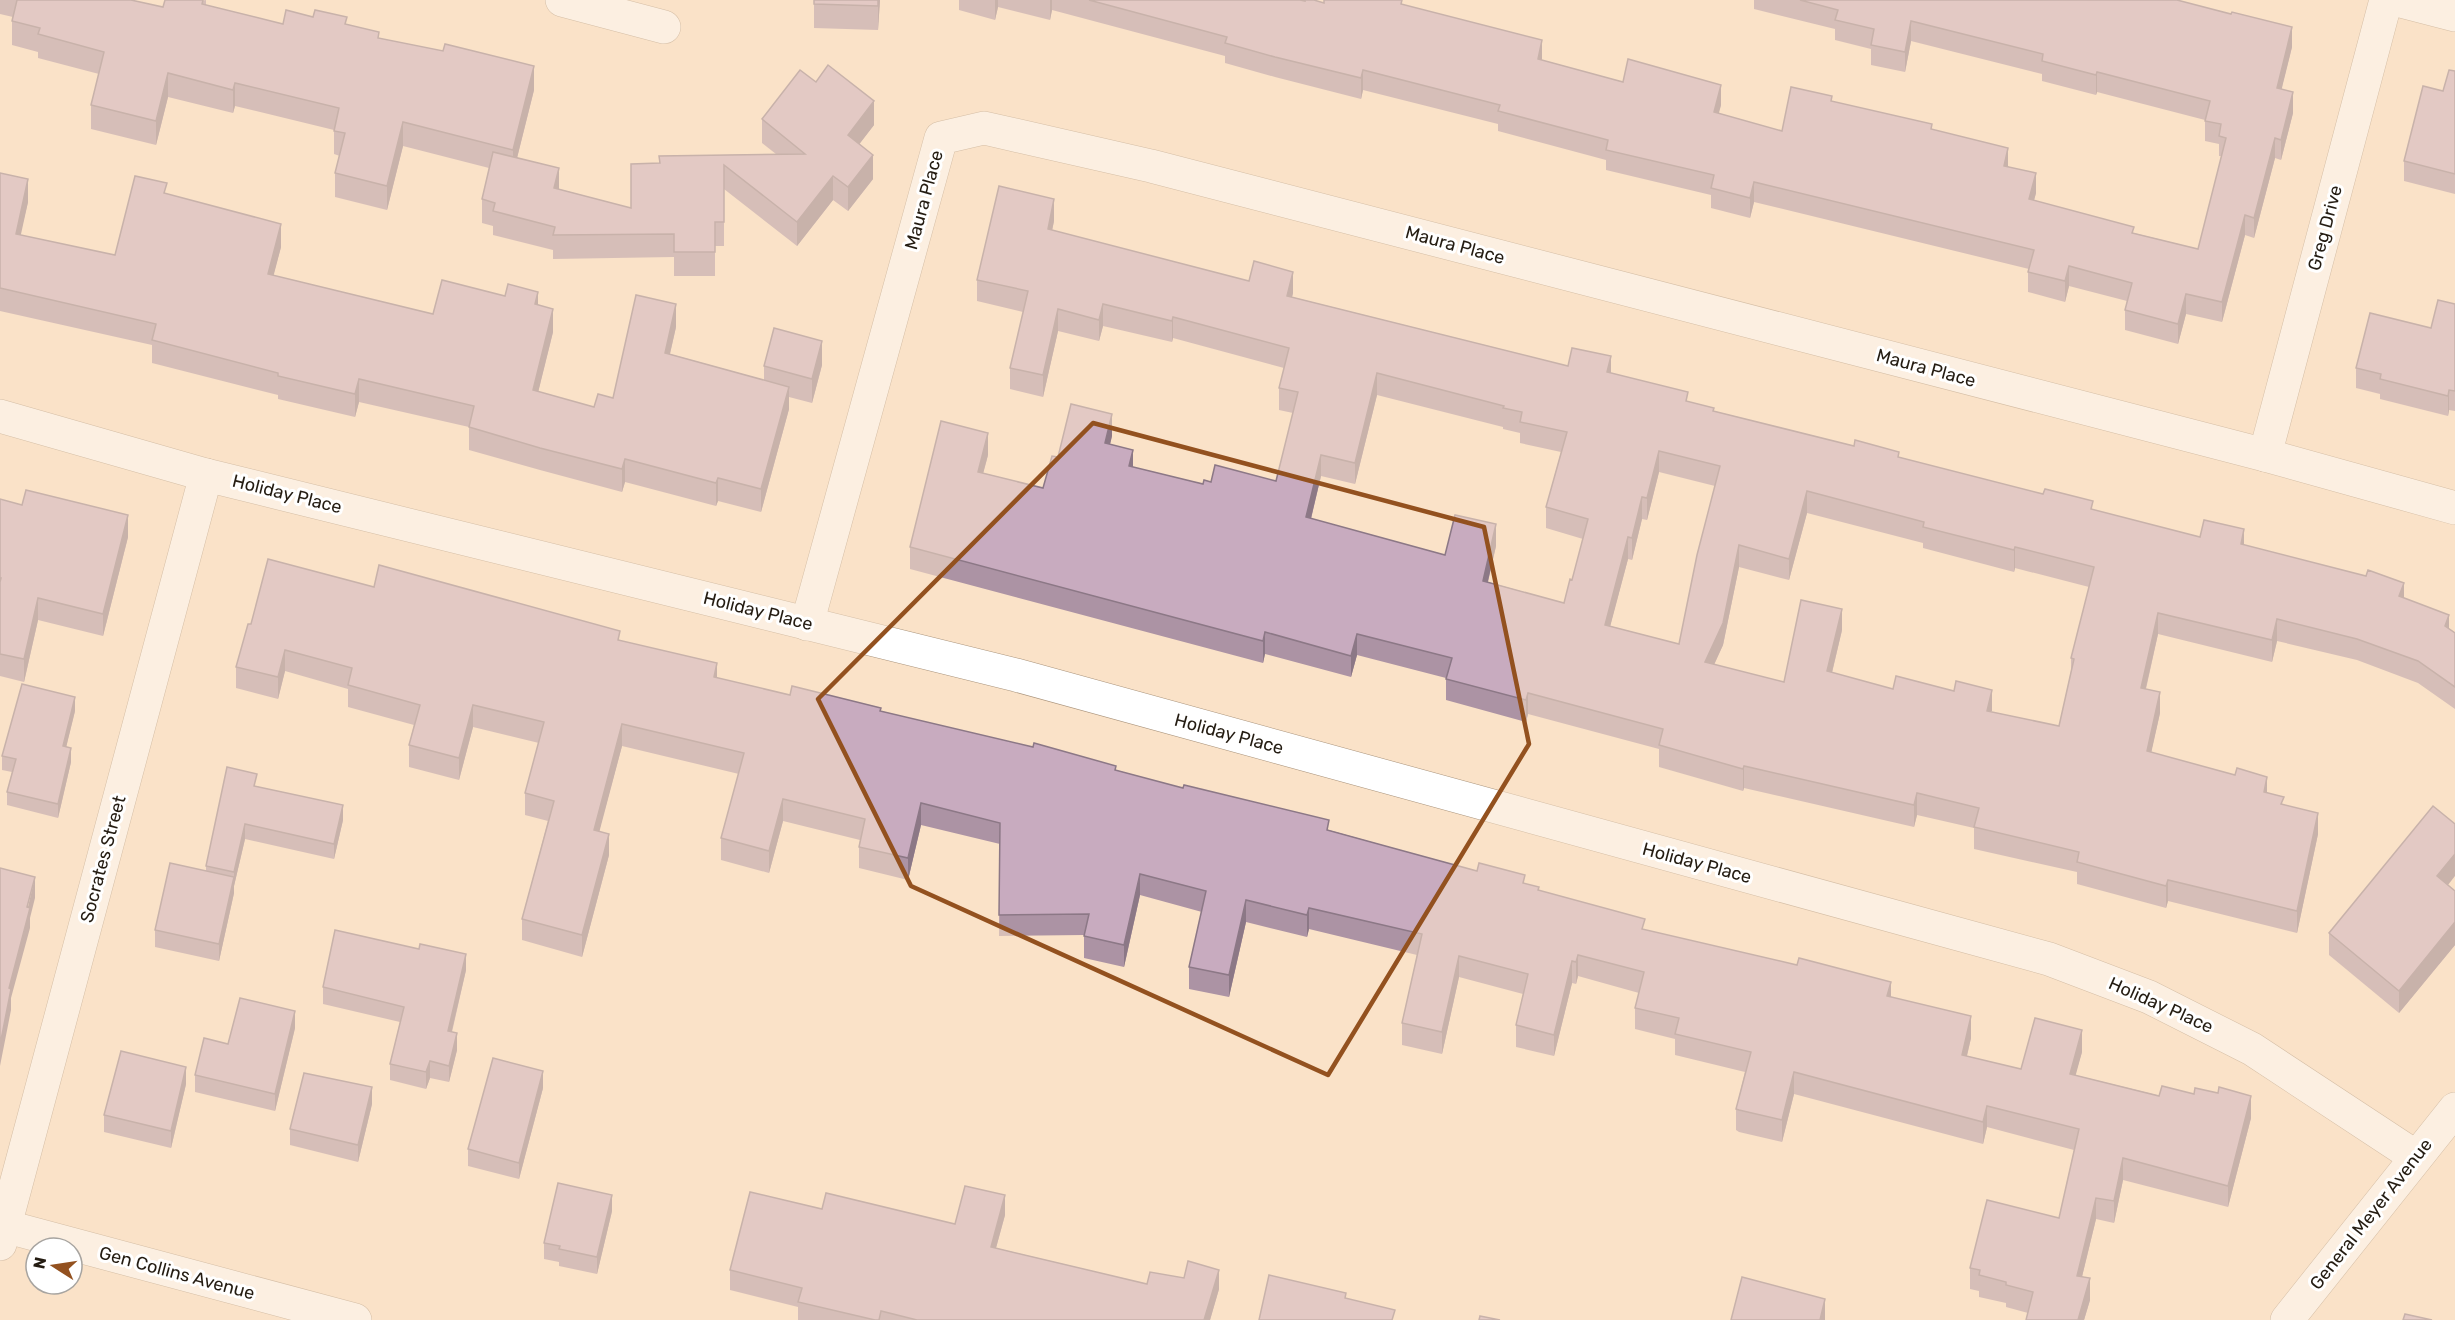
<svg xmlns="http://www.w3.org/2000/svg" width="2455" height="1320" font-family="Rubik,sans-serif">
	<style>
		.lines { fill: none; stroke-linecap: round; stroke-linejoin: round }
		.minor-casing { stroke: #aa947c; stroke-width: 34 }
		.secondary-casing { stroke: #aa947c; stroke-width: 34 }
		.minor { stroke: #fff; stroke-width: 33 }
		.secondary { stroke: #fff; stroke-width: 33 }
		.wall { fill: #ac93a4; fill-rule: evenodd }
		.shaded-wall { fill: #8c7886 }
		.building { fill: #c8abbf; stroke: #8c7886; stroke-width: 1.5; fill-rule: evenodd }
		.marked { fill: none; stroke: #93511f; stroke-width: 4.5; stroke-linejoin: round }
		.labels { text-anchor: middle; stroke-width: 6; stroke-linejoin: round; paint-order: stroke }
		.street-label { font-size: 18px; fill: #241c12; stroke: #fff }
	</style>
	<rect width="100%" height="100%" fill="#fae2c8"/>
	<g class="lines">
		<defs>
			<g id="minor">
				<path d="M562,0l102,27"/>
				<path d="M2397,0l58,15"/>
				<path d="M0,416l206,59 810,200 1033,284 100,38 103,52 164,108"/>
				<path d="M2265,455l121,-455"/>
				<path d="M807,624l134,-486 43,-10 167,38 1114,289 190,53"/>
				<path d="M0,1225l355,95"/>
				<path d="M0,1244l206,-769"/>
			</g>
			<path id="secondary" d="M2287,1320l168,-211"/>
		</defs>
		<use href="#minor" class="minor-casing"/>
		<use href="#secondary" class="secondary-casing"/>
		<use href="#minor" class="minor"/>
		<use href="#secondary" class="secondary"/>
	</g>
	<g class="wall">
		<path d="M0,0h131l32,7 43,-7v5l77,19 30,-7 34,8 32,13 155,52 -17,68 42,31 72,19 28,-45v-7l117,-2 -14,-11v-24l112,6 -15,19 14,35 -25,32 -15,-11 -36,46 -73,-57v57h-9v30h-41v-19l-121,2v-9l-60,-15v-9l-11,-3v-24l7,-31 -86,-22 -16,64 -52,-13v-24l5,-17 -6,-2v-24l-99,-24 -2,7 -65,-16 -12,48 -65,-16v-24l8,-31 -61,-16v-6l-26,-7v-24l1,-4 -13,-3z"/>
		<path d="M814,0h66l-2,30 -64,-2z"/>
		<path d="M959,0h341l5,1 19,2 78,1 140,56 81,22 98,23 -3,9 64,17 50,-30 100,29 76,36 28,27 -2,7 100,33 64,16 24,-93h-3v-12l-14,-3v-21l-108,-28 -1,3 -54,-14v-7l-131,-33 -6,31 -34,-7v-16l-36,-9v-11l-81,-20v-9h423l115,47 -11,43 12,23 -12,47 -6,-2 -21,80 -9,-3 -23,87 -36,-8 -8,30 -53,-14v-20l2,-9 -58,-15 -4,16 -37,-10v-20l1,-3 -275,-67 -4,16 -39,-10v-13l-105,-25v-10l-108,-29v-7l-135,-34 -2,9 -86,-22 -50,-14v-7l-173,-46 -2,10 -52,-13 -3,13 -36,-10z"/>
		<path d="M2455,71v123l-51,-13v-20l39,-70z"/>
		<path d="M0,173l28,29 -8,33 95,20 52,-61 114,53 -8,29 160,38 105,-9 15,27 -15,60 56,15 19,-9 63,-71 -6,27 94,26v-14l58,-1 -10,38 -23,-6v12l-28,103 -43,-11 -2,5 -91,-24 -3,10 -82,-22 -71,-20v-23l-110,-25 -4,15 -77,-18v-4l-126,-32v-18l-152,-34z"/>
		<path d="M1054,221l-2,9 241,63 -1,4 276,69 43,7 103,38 185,46 194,53 107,27 44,8 160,53 51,35v76l-37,-26 -61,-23 -80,-19 -5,21 -114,-28 -12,55 14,24 -9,39 116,40 17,13 34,29 -21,99 -129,-32 -2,7 -89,-24v-12l-103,-23v-21l-57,-13 -3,12 -170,-39 -1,3 -84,-24v-18l-131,-35 -2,8 -80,-22v-22l-89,-23 -6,22 -86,-23 -2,9 -353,-94v-22l78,-92 -5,18 60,15 15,-31 54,-21 -2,8 23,23 70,17 8,-2 65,-1 17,-68 -14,-3v-22l5,-20 -111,-30 -1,4 -69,-16 -4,15 -41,-10 -15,66 -33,-8v-21l13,-56 -46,-11v-21zM1377,395l126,32v2l17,4v10l41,9 -15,55v21l37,11 -11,41 -8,23 -76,-21 8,-36 -51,9 -134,-36 10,-43 34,8zM1659,472l56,14 -36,158 -69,-18 18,-67 4,1 10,-41 5,1zM1807,513l116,30v5l91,24 1,-4 74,19 -18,71v13l-12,55 -67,-14 -38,-21 -61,-2 -61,-16 10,-43 -58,52 -70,-17 9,-20 16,-78 50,13z"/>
		<path d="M2455,304v107l-6,-1 -1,6 -68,-17v-5l-24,-6v-20l75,-40z"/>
		<path d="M0,499l128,38 -25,99 -65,-16 -14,62 -24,-6z"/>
		<path d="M374,587l246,53 97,38 73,17 91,16 235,59 284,80 125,34 14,6 106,40 246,67 80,41 -4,18 54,13 61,-17 -7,23 176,43 -23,89 -105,-27 -9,43 -18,-4 -14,58 8,23 -6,20h-58l2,-7 -22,-6v-4l-27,-6v-6l-9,-2v-21l89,-50 15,-68 -87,-23 -4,17 -189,-50 -12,48 -43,-10 -3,-2v-21l9,-37 -70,-17v-16l-40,-10v-21l4,-15 -61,-17 -2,8 -4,-1 -18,73 -38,-9v-22l7,-31 -64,-17 -17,77 -40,-9v-22l15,-68 -108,-26 -2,8 -61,-15 -17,75 -40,-8v-22l13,-55 -62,-17 -16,72 -40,-9v-23l-85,1 1,-92 -79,-19 -13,55 -49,-12v-21l1,-7 -77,-19 -14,52 -48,-13v-22l18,-64 -117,-28 -23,85 10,24 -27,102 -60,-17v-21l26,-98 -23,-6v-22l14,-50 -66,-16 -14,53 -50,-13v-22l5,-20 -66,-18v-18l-63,-18 -7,28 -42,-11v-21l15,-43z"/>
		<path d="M75,711l-9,36 5,15 -13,56 -51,-13v-13l5,-20 -10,-2v-14z"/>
		<path d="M257,786l86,34 -9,39 -89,-20 -11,47v7l-15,68 -64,-14v-17l51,-59v-5z"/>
		<path d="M2448,885l7,6v54l-56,68 -70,-58v-22z"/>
		<path d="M466,970l-14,62 5,18 -8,32 -19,-4 -4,11 -36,-9v-16l10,-42 -77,-18v-17z"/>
		<path d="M295,1028l-20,83 -80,-19v-17l33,-31z"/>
		<path d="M186,1084l-15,64 -67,-16v-17z"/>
		<path d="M543,1088l-24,91 -51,-13v-17z"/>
		<path d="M372,1104l-14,58 -68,-17v-16z"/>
		<path d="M822,1209l133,15 50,-9 -9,33 151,36 72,5 -9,31h-412v-13l-68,-17v-20z"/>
		<path d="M612,1211l-15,63 -38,-8v-4l-15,-3v-16z"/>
	</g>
	<g class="shaded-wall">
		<path d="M878,0h2l-2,30z"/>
		<path d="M995,0h3v7l-3,13z"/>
		<path d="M1050,0h2v10l-2,10z"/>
		<path d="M1911,21v20l-6,31v-20z"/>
		<path d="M2292,27v20l-15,61v-20z"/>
		<path d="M1542,40v20l-4,-1z"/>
		<path d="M534,66v24l-21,84v-24z"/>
		<path d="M1363,70v20l-2,9v-21z"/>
		<path d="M2097,72v20l-1,3v-20z"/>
		<path d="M168,73v24l-12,48v-24z"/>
		<path d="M235,83v23l-2,7v-23z"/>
		<path d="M1721,85v20l-7,27v-20z"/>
		<path d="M2293,92v21l-12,47v-20z"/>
		<path d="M874,101v24l-26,34v-24z"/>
		<path d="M403,122v24l-16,64v-24z"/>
		<path d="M2275,138v20l-21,80v-20z"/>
		<path d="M2008,148v20l-4,-2z"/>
		<path d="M873,155v24l-25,32v-24z"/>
		<path d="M559,168v24l-5,-4z"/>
		<path d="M2036,173v20l-7,26v-20z"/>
		<path d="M833,176v24l-36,46v-24z"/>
		<path d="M28,179v23l-12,55v-23z"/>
		<path d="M1754,182v20l-4,16v-20z"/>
		<path d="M1054,199v22l-6,29v-21z"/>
		<path d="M2245,215v20l-23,87v-20z"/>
		<path d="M281,224v23l-13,50v-23z"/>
		<path d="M2069,266v20l-4,16v-21z"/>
		<path d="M1293,272v21l-6,24v-21z"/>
		<path d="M538,292v23l-3,-11z"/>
		<path d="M2186,294v20l-8,30v-20z"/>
		<path d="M676,304v23l-11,48v-22z"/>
		<path d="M1103,304v22l-4,15v-21z"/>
		<path d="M553,309v23l-20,81v-23z"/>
		<path d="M1058,309v22l-15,66v-22z"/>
		<path d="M1173,317v21l-1,4v-21z"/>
		<path d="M822,341v24l-10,38v-24z"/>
		<path d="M1611,356v22l-4,-6z"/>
		<path d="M1377,373v22l-22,89v-21z"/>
		<path d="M359,379v23l-4,15v-23z"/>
		<path d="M789,387v22l-28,103v-23z"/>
		<path d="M2449,390v20l-1,6v-20z"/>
		<path d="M1112,414v22l-7,29v-22z"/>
		<path d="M988,433v22l-10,38v-21z"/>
		<path d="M1133,450v21l-4,-5z"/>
		<path d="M1659,451v21l-12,48v-22z"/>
		<path d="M1321,455v21l-15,63v-22z"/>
		<path d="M625,459v23l-3,10v-23z"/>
		<path d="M718,478v23l-2,5v-23z"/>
		<path d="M1807,491v22l-18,67v-21z"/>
		<path d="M1642,497v22l-10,41v-22z"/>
		<path d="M128,515v22l-25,99v-22z"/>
		<path d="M1496,524v22l-13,56v-21z"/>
		<path d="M2244,529v22l-3,-7z"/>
		<path d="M1628,537v22l-23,87v-21z"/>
		<path d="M1739,545v22l-16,78 -18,39v-22z"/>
		<path d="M2015,547v21l-1,4v-22z"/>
		<path d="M2404,583v22l-5,-9z"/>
		<path d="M38,598v22l-14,62v-23z"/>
		<path d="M1842,609v21l-15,63v-22z"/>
		<path d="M2158,613v21l-17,75v-21z"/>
		<path d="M2449,615v21l-4,-10z"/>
		<path d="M2277,619v22l-5,21v-22z"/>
		<path d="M1265,632v22l-2,9v-22z"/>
		<path d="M1357,634v21l-6,22v-21z"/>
		<path d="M285,650v21l-7,28v-22z"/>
		<path d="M717,663v22l-3,-8z"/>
		<path d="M1992,690v21h-5z"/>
		<path d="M2160,692v21l-13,59v-21z"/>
		<path d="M1528,693v21l-2,8v-22z"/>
		<path d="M75,697v14l-12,49v-14z"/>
		<path d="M473,705v22l-14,53v-22z"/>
		<path d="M622,724v22l-28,106v-22z"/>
		<path d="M71,748v14l-13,56v-14z"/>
		<path d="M1744,766v22l-1,3v-22z"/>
		<path d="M2267,777v22l-3,-7z"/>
		<path d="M1917,793v22l-3,12v-22z"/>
		<path d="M783,799v22l-14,52v-22z"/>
		<path d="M921,803v22l-13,55v-22z"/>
		<path d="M343,805v15l-9,39v-15z"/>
		<path d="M2318,813v21l-21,99v-22z"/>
		<path d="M245,824v15l-11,47v7l-15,68v-17l15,-65v-7z"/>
		<path d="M609,834v21l-27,102v-22z"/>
		<path d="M2455,854v22l-18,23v-23z"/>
		<path d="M1140,874v21l-16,72v-22z"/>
		<path d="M35,877v21l-5,20v10l-19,70v12l-11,56v-21l9,-57z"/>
		<path d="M2168,880v21l-2,7v-22z"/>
		<path d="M1246,900v22l-17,75v-22z"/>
		<path d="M1309,908v21l-2,8v-22z"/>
		<path d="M2455,922v23l-56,68v-22z"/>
		<path d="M466,954v16l-18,77v-16z"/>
		<path d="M1578,955v21l-2,8v-22z"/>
		<path d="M1459,956v21l-17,77v-22z"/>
		<path d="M1572,961v22l-18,73v-21z"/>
		<path d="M1891,982v21l-4,-7z"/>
		<path d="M295,1011v17l-20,83v-17z"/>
		<path d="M1971,1016v22l-9,38v-21z"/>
		<path d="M2082,1030v22l-12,44v-22z"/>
		<path d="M457,1033v17l-8,32v-16z"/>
		<path d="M430,1061v17l-4,11v-17z"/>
		<path d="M186,1067v17l-15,64v-17z"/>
		<path d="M543,1071v17l-24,91v-16z"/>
		<path d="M1794,1072v22l-12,48v-22z"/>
		<path d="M372,1087v17l-14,58v-17z"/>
		<path d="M2251,1096v22l-23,89v-21z"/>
		<path d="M1987,1106v21l-4,17v-22z"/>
		<path d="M2123,1158v22l-9,43v-22z"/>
		<path d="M612,1195v16l-15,63v-17z"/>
		<path d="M1005,1195v20l-14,51v-19z"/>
		<path d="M2096,1198v21l-19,78v-21z"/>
		<path d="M1219,1270v19l-9,31h-6z"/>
		<path d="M2090,1278v22l-6,20h-6z"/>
		<path d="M1825,1299v21h-5z"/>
	</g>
	<g class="building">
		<path d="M17,0h114l32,7 2,-7h38l-1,4 81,20 3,-14 27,7 2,-7 32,7 -2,7 34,8 -1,6 65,13 2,-7 89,22 -21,84 -110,-28 -16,64 -52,-13 10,-40 -11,-2 5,-23 -104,-25 -2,7 -65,-17 -12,48 -65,-16 13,-53 -66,-18 2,-6 -28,-7z"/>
		<path d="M814,0h64v6l-64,-2z"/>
		<path d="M1089,0h211l5,1v-1h9l10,3v-3h78l-1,4 141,36 -4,19 85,23 5,-23 93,26 -7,27 68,19 9,-44 41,9 -1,5 101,23 -1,5 77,19 -4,18 32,7 -7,26 105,28 -2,6 66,16 28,-111 -7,-2 2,-12 -16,-3 5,-20 -113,-29 -1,3 -54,-14 1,-7 -132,-33 -6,31 -34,-7 3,-16 -39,-9 3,-10 -38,-10h377l54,14 1,-2 60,15 -15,61 16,4 -12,48 -6,-2 -21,80 -9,-3 -23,87 -36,-8 -8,30 -53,-14 7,-27 -63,-17 -4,15 -37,-9 6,-22 -280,-68 -4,16 -39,-10 3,-13 -108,-25 2,-10 -110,-29 2,-6 -137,-35 -2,8 -86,-21 -50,-14 2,-6z"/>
		<path d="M828,65l46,36 -26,34 25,20 -25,32 -15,-11 -36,46 -73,-57v57h-9v30h-41v-18l-121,1 2,-8 -62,-16 2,-8 -13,-4 11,-47 66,16 -5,20 77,20v-44l29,-1 -1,-7 146,-2 -43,-35 38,-49 16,12z"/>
		<path d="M2449,70l6,1v103l-51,-13 19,-75 20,5z"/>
		<path d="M0,173l28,6 -12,55 99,21 20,-79 32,7 -3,10 117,31 -13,50 165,40 9,-34 63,16 3,-12 30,8 -3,12 18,5 -20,81 61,17 4,-13 15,4 23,-103 40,9 -11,49 124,34 -28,102 -43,-11 -2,5 -91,-24 -3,10 -82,-21 -71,-21 5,-21 -115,-27 -4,15 -77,-18v-3l-126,-33 4,-16 -156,-36z"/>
		<path d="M999,186l55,13 -6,30 201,52 5,-20 39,11 -6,24 281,70 4,-18 39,8 -4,16 81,20 -2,9 28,7 -1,3 141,35 1,-6 44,12 -1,5 145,37 2,-5 48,12 -2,8 109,28 4,-17 40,9 -3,15 125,32 2,-6 36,13 -5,13 50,19 -4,11 10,7v54l-37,-26 -61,-22 -80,-20 -5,21 -114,-27 -17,75 19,4 -13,59 88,24 2,-7 30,9 -3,15 20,5 -3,7 37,9 -21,98 -129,-31 -2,6 -89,-24 2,-10 -105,-25 5,-19 -62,-15 -3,12 -170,-39 -1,3 -84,-24 4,-16 -135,-36 -2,7 -80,-21 6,-21 -95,-24 -6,22 -86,-24 -2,9 -353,-94 31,-126 47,12 -10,39 65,16 9,-32 6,1 13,-53 41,10 -7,29 28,7 -4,16 74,18 1,-4 7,2 4,-17 61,16 22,-89 -19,-4 10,-40 -116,-31 -1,4 -69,-17 -4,16 -41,-11 -15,66 -33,-7 18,-77 -51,-11zM1377,373l127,33 -1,2 19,4 -2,10 47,10 -21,75 42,12 -16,61 -2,-1 -6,24 -81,-22 13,-57 -41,-9 -10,40 -139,-38 15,-62 34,8zM1659,451l61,15 -23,89 -18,89 -74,-19 23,-88 4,1 10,-41 5,1zM1807,491l117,31 -1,5 91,23 1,-3 79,20 -23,91 3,1 -15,67 -72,-15 5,-21 -36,-9 -2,10 -58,-15 -3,13 -66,-18 15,-62 -41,-9 -17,82 -79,-20 18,-39 16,-78 50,14z"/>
		<path d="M2438,300l17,4v87l-6,-1 -1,6 -68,-17 1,-5 -25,-6 14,-55 61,15z"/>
		<path d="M774,328l48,13 -10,38 -48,-13z"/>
		<path d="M26,490l102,25 -25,99 -65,-16 -14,61 -24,-5v-72l1,-4h-1v-79l22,6z"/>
		<path d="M268,559l106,28 5,-22 241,66 -2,9 99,23 -3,14 76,18 2,-9 89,22 -1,3 153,36 1,-4 82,23 -1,4 68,18 1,-3 145,35 -2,10 73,20 77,21 2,-8 46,12 -2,8 16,4 -1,3 107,29 -3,10 155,36 2,-7 92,24 -4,14 84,20 -9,39 59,14 14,-51 47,12 -12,44 89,22 3,-10 32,8 1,-6 23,5 1,-6 32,9 -23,90 -105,-28 -9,43 -18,-3 -19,78 13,2 -12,42h-52l7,-28 -27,-7v-3l-27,-7 1,-5 -10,-2 17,-68 72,18 20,-89 -92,-23 -4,16 -189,-50 -12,48 -43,-10 -3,-1 15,-57 -76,-18 4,-16 -44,-10 9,-36 -66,-17 -2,7 -4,-1 -18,74 -38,-10 12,-51 -69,-18 -17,76 -40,-9 20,-89 -113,-26 -2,7 -61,-15 -17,75 -40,-8 17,-76 -66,-17 -16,71 -40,-9 5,-22 -90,1 1,-92 -79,-20 -13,55 -49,-11 6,-28 -82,-20 -14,52 -48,-13 23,-85 -122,-29 -28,106 15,4 -27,101 -60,-16 32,-118 -29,-8 19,-71 -71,-17 -14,53 -50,-13 11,-40 -72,-20 4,-17 -67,-18 -7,27 -42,-10 12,-43h3z"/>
		<path d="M22,684l53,13 -12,49 8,2 -13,56 -51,-12 9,-33 -14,-3z"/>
		<path d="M227,767l30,7 -3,12 89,19 -9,39 -89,-20 -11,48 -28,-6z"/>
		<path d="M2433,806l22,18v30l-18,22 18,15v31l-56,69 -70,-58z"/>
		<path d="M170,863l64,14 -15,67 -64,-14z"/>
		<path d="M0,868l35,9 -8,30 3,1 -21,80 2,1 -11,56z"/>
		<path d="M335,930l84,19 1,-5 46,10 -18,77 9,2 -8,33 -19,-5 -4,11 -36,-8 14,-57 -81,-20z"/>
		<path d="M240,998l55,13 -20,83 -80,-19 9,-37 24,6z"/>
		<path d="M121,1051l65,16 -15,64 -67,-16z"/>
		<path d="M493,1058l50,13 -24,92 -51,-14z"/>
		<path d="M304,1073l68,14 -14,58 -68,-16z"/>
		<path d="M558,1183l54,12 -15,62 -38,-8 1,-3 -16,-3z"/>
		<path d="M965,1186l40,9 -14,52 156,37 3,-12 34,6 4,-17 31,9 -15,50h-287l-36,-9 -2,9h-4l-77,-18 4,-14 -72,-18 20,-78 72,17 4,-16 129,31z"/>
		<path d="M1269,1275l77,18 -1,5 50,12 -3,10h-133z"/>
		<path d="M1742,1277l83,22 -5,21h-89z"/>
		<path d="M2405,1314l27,6h-29z"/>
		<path d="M1480,1316l20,4h-21z"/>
	</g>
	<path d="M0 0H2455V1320H0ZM1093,423l391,104 45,217 -201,331 -417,-189 -93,-187z" fill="#fae2c8" fill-opacity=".55" fill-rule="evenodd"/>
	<path class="marked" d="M1093,423l391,104 45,217 -201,331 -417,-189 -93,-187z"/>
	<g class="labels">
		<g class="street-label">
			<text transform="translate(924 200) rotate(-75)" y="6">Maura Place</text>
			<text transform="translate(2325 228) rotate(-75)" y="6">Greg Drive</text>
			<text transform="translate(1455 245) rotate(15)" y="6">Maura Place</text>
			<text transform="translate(1926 368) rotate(15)" y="6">Maura Place</text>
			<text transform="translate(287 494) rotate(14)" y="6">Holiday Place</text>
			<text transform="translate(758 611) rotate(14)" y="6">Holiday Place</text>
			<text transform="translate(1229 734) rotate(15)" y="6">Holiday Place</text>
			<text transform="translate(103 859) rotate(-75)" y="6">Socrates Street</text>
			<text transform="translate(1697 863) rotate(15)" y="6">Holiday Place</text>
			<text transform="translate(2161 1005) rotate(24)" y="6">Holiday Place</text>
			<text transform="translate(2371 1214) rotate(-52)" y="6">General Meyer Avenue</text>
			<text transform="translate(177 1273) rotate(15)" y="6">Gen Collins Avenue</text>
		</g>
	</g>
	<g transform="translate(54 1266) rotate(282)"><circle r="28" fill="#ffffff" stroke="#a7a4a0" stroke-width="1.5"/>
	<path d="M0-4.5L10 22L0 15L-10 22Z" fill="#93511f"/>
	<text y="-9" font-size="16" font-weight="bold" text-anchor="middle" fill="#241c12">N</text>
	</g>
</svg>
